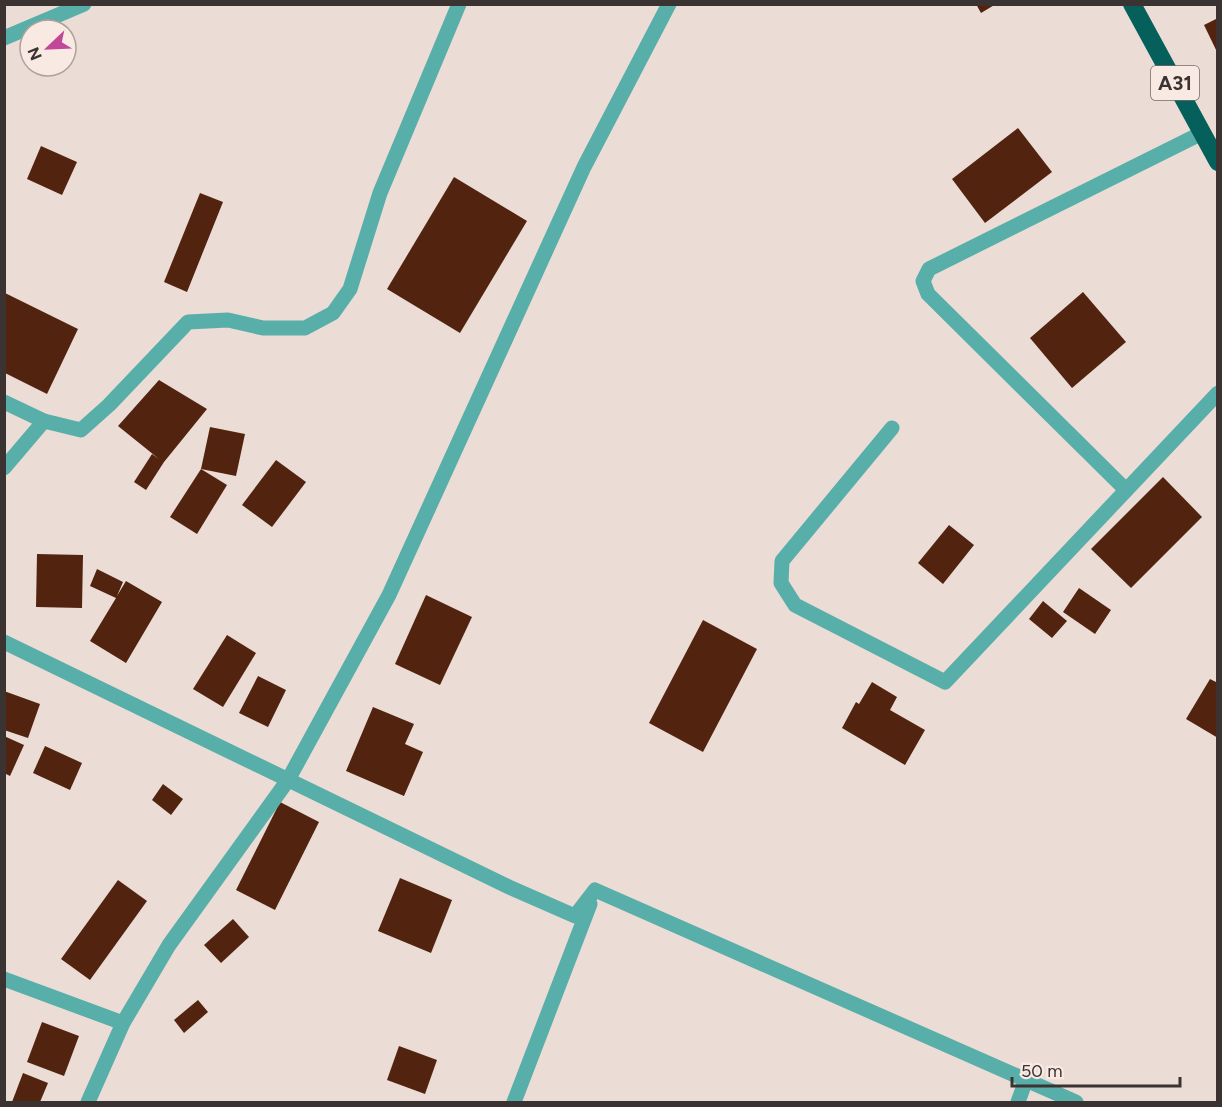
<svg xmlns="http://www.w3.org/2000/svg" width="1222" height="1107" font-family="Figtree,sans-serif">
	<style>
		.building { fill: #52240f }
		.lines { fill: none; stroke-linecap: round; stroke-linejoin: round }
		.minor { stroke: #58aea9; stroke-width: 15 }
		.highway { stroke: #05605c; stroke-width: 18 }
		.labels { text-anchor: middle; stroke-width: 6; stroke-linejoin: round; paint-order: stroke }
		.shield { fill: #f9e9e3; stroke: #736a66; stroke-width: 1.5 }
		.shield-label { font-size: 20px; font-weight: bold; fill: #3a3331 }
	</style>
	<rect width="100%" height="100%" fill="#ecdcd6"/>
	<g class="building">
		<path d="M976,4h20l-15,9z"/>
		<path d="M1218,18v36l-14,-29z"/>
		<path d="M1018,128l34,44 -67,51 -33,-44z"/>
		<path d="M41,146l36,16 -15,33 -35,-16z"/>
		<path d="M454,177l73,44 -67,112 -73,-44z"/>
		<path d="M200,193l23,9 -36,90 -23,-10z"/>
		<path d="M1083,292l43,50 -54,46 -42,-50z"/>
		<path d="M5,293l73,36 -31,65 -42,-21z"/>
		<path d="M159,380l48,29 -43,53 -18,28 -12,-8 18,-28 7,5 -41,-33z"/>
		<path d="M210,427l35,7 -9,42 -35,-7z"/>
		<path d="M276,460l30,22 -34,45 -30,-22z"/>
		<path d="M201,469l26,16 -30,49 -27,-17z"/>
		<path d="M1163,477l39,40 -71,71 -40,-39z"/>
		<path d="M949,525l25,20 -31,39 -25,-21z"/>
		<path d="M37,554l46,1 -1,53 -46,-1z"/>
		<path d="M97,569l26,13 -6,14 9,-15 36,21 -36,61 -36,-22 26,-43 -26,-12z"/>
		<path d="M1079,588l32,22 -16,24 -32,-22z"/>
		<path d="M426,595l46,22 -32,68 -45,-21z"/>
		<path d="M1043,601l24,20 -15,17 -23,-19z"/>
		<path d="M703,620l54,29 -54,103 -54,-29z"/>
		<path d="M227,635l29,18 -33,54 -30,-18z"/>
		<path d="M258,676l28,14 -18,37 -29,-14z"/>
		<path d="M1210,679l8,4v55l-32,-19z"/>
		<path d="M872,682l25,15 -7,13 35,20 -20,35 -63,-37 14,-26 3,2z"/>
		<path d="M4,691l36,13 -12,34 -24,-8z"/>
		<path d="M373,707l41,17 -9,20 18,8 -19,44 -58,-25z"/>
		<path d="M4,736l20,9 -14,31 -6,-3z"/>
		<path d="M45,746l37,17 -12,27 -37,-17z"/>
		<path d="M163,784l20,15 -12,16 -19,-15z"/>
		<path d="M280,802l39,20 -44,88 -39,-20z"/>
		<path d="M400,878l52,22 -21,53 -53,-22z"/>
		<path d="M118,880l29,21 -57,79 -29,-21z"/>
		<path d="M233,919l16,18 -28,26 -17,-18z"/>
		<path d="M198,1000l10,12 -24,21 -10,-13z"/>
		<path d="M42,1022l37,14 -15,40 -37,-14z"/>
		<path d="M399,1046l38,14 -12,34 -38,-14z"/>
		<path d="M23,1073l25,10 -8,19h-28z"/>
	</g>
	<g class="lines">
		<g class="minor">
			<path d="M4,38l80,-34"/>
			<path d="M4,402l40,19"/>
			<path d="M892,428l-110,133 -1,22 14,22 150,77 273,-289"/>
			<path d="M4,468l40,-47 37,9 28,-25 79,-83 40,-2 35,8h42l28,-15 17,-24 30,-96 79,-189"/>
			<path d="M1126,490l-198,-196 -5,-13 6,-12 273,-136"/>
			<path d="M4,642l505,245 66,29 20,-26 481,212"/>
			<path d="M4,979l119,44"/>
			<path d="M88,1102l35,-79 46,-78 119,-165 101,-185 195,-428 85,-163"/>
			<path d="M514,1102l76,-198"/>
			<path d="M1018,1102l8,-22"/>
		</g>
		<path class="highway" d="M1132,4l86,158"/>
	</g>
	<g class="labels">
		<rect class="shield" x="1151" y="66" width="48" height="34" rx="4.5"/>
		<g class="shield-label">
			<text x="1175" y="90">A31</text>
		</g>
	</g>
	<rect width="1222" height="1107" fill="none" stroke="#3a3331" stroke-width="12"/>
	<g transform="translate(48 48) rotate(247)"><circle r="28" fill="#f9e9e3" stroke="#ada09c" stroke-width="1.5"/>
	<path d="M0-4.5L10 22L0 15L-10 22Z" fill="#c0479a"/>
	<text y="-9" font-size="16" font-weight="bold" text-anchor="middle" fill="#3a3331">N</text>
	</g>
	<path d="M1012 1077v9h168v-9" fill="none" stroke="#3a3331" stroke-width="3"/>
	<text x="1021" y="1077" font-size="18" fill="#3a3331" stroke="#f9e9e3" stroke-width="4.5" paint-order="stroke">50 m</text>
</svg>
